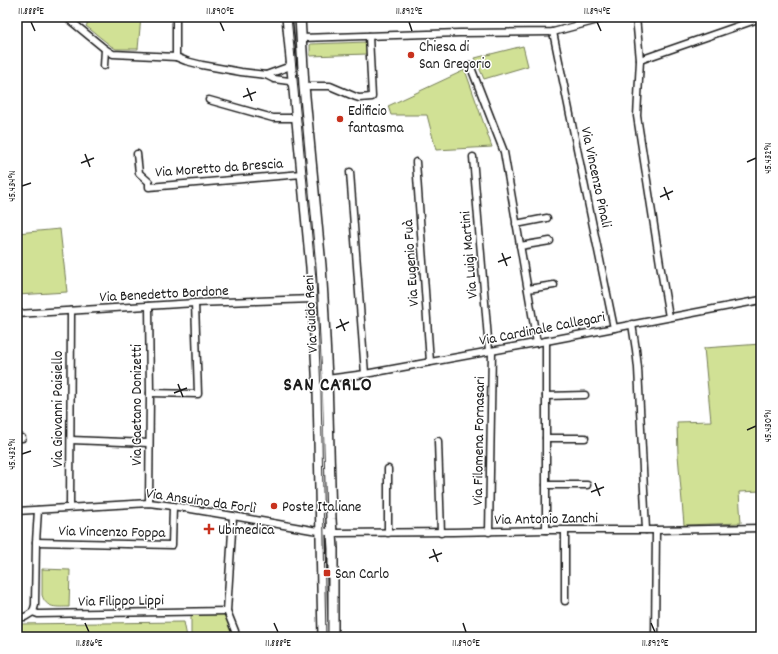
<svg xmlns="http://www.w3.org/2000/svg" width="778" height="654" font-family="Dekko,sans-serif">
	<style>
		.built { fill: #efedfc }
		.green { fill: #d1e195; stroke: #767e58 }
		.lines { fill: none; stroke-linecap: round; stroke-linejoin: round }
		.street-casing { stroke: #1c1c1c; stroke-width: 9 }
		.secondary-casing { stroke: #1c1c1c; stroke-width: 12 }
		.street { stroke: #fff; stroke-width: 6 }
		.secondary { stroke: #fff; stroke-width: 9 }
		.tram { stroke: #1c1c1c; stroke-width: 1 }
		.ticks { fill: none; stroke: #1c1c1c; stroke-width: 1.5 }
		.poi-dot { fill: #c8321e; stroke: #fff; stroke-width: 1.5 }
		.labels { text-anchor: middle; stroke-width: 3; stroke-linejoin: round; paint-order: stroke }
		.poi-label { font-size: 15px; fill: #1c1c1c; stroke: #fff; text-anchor: start }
		.street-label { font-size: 15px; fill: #1c1c1c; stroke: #fff }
		.district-label { font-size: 19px; font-weight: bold; letter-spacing: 1px; fill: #1c1c1c; stroke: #fff }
		.neatline { fill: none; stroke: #1c1c1c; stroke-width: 1.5 }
		.ticks-label { font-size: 10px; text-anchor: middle; fill: #1c1c1c }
	</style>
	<rect width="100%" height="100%" fill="#fff"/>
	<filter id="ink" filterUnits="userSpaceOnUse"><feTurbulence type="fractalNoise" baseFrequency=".025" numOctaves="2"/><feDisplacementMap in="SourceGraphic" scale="8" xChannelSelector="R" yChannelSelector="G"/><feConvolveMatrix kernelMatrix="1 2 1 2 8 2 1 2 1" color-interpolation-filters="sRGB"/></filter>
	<g filter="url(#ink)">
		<rect class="built" x="484" y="634" width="50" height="3"/>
		<g class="green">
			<path d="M89,17h52l-3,32h-22l-5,-3 -25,-20 4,-7z"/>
			<path d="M367,42v12l-57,2v-12z"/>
			<path d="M523,46l5,20 -44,13 -9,-21z"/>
			<path d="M465,70l27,77 -56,3 -9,-35h-36l-3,-9z"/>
			<path d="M60,229l7,63 -50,3v-62z"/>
			<path d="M761,344v147l-22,1 2,31 -57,2 -6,-70 -1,-33 34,-1 -7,-73z"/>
			<path d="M42,569l28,1 -1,37c-12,0 -23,2 -27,-12z"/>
			<path d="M225,614l7,16v7h-41v-22z"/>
			<path d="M184,622l3,15h-170v-13z"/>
		</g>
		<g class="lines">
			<defs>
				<g id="street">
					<path d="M66,17l39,32 8,5 63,3 10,4 16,4 39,7 25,3 8,4 15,2 4,5"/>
					<path d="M176,17v40"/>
					<path d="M636,17l4,43 -3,56 23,148 9,53"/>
					<path d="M553,32l61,296"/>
					<path d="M301,38l159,-5 93,-1 56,-15"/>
					<path d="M640,60l121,-42"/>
					<path d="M470,65l34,87 33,191"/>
					<path d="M104,66l1,-17"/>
					<path d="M266,75l22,-8 3,-5"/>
					<path d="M304,86h26l26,11 3,1 13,-1 -3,-61"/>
					<path d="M209,100l64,18h24"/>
					<path d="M137,154l2,19 10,9v5l153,-13"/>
					<path d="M473,157l16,194"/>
					<path d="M416,162l14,200"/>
					<path d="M350,172l15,202"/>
					<path d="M516,224l31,-6"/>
					<path d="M520,246l30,-5"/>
					<path d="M528,289l26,-4"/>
					<path d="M17,314l178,-11 118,-4"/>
					<path d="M632,324l4,26 2,18 8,162"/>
					<path d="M546,341v189"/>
					<path d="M327,379l38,-5 181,-33 215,-41"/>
					<path d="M150,393l48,1 -3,-91"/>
					<path d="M546,396l39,-1"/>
					<path d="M17,438h5"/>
					<path d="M546,438h39"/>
					<path d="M71,440l78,3"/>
					<path d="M438,441l3,92"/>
					<path d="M388,469v64"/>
					<path d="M546,485h41"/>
					<path d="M149,503l1,-110 -1,-87"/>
					<path d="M70,507l1,-196"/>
					<path d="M17,511l132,-8 24,3 60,10 79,14 23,3 118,-1 93,-2h110l105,-2"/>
					<path d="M233,516l-6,95 8,20v6"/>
					<path d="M565,531v70"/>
					<path d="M489,532l3,-181"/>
					<path d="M36,542l136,3 1,-39"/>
					<path d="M33,612l5,2 189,-3"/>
					<path d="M33,612l2,-7 1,-63 2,-32"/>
					<path d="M17,617h8l8,-5"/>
					<path d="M655,637l1,-107"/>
				</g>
				<g id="secondary">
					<path d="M287,17l24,250 7,123 5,247"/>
					<path d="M300,17l4,69 17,180 2,32 4,81 4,140 2,30v88"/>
				</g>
			</defs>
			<use href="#street" class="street-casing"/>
			<use href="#secondary" class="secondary-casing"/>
			<use href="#street" class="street"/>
			<use href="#secondary" class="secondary"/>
			<path class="tram" d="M291,17l25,262 5,113 5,245"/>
		</g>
	</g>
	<path class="ticks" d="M31,22l4,9M220,22l4,9M409,22l3,9M597,22l4,9M247,88l5,13M243,97l13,-5M85,154l5,13M747,162l9,-4M81,163l13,-5M22,186l9,-3M664,187l5,13M660,197l13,-6M502,253l5,13M498,262l13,-5M340,319l5,12M336,328l13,-6M178,384l5,13M174,393l13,-5M747,430l9,-4M22,454l9,-3M595,483l5,13M591,492l13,-5M433,549l5,13M429,558l13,-5M85,623l4,9M274,623l4,9M463,623l3,9M651,623l4,9"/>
	<g class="poi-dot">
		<circle cx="411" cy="55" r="4"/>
		<circle cx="340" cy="119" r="4"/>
		<circle cx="274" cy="506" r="4"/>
		<path d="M207 523h4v4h4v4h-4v4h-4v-4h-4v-4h4z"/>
		<rect x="323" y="569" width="8" height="8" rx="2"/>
	</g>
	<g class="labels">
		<g class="poi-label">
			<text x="419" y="51">Chiesa di<tspan x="419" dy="17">San Gregorio</tspan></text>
			<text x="348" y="115">Edificio<tspan x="348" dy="17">fantasma</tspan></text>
			<text x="282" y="511">Poste Italiane</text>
			<text x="218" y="534">Ubimedica</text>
			<text x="335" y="578">San Carlo</text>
		</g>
		<g class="street-label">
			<text transform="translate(219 167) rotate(-4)" y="5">Via Moretto da Brescia</text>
			<text transform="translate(597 177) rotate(78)" y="5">Via Vincenzo Pinali</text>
			<text transform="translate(468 255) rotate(-95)" y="5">Via Luigi Martini</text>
			<text transform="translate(410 263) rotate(-94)" y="5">Via Eugenio Fuà</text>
			<text transform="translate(164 293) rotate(-3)" y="5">Via Benedetto Bordone</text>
			<text transform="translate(310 314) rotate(-93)" y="5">Via Guido Reni</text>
			<text transform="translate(542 328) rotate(-11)" y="5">Via Cardinale Callegari</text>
			<text transform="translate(136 405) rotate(-90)" y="5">Via Gaetano Donizetti</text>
			<text transform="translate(57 409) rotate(-90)" y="5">Via Giovanni Paisiello</text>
			<text transform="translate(478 441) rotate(-89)" y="5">Via Filomena Fornasari</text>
			<text transform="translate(201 500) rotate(8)" y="5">Via Ansuino da Forlì</text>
			<text transform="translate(546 518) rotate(-1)" y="5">Via Antonio Zanchi</text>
			<text transform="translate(112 531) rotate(1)" y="5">Via Vincenzo Foppa</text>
			<text transform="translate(121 600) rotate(-1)" y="5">Via Filippo Lippi</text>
		</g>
		<g class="district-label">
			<text x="328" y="390">SAN CARLO</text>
		</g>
	</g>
	<rect width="778" height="654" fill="none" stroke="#fff" stroke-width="44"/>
	<rect x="22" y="22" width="734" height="610" class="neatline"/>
	<g class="ticks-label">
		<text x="31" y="14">11.888°E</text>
		<text x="220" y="14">11.890°E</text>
		<text x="409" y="14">11.892°E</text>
		<text x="597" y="14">11.894°E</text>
		<text transform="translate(767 158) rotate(-90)" y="4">45.432°N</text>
		<text transform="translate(11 186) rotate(-90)" y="4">45.434°N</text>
		<text transform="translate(767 426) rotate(-90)" y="4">45.430°N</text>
		<text transform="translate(11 454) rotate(-90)" y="4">45.432°N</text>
		<text x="89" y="646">11.886°E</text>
		<text x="278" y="646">11.888°E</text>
		<text x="466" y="646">11.890°E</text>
		<text x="655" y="646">11.892°E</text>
	</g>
</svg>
